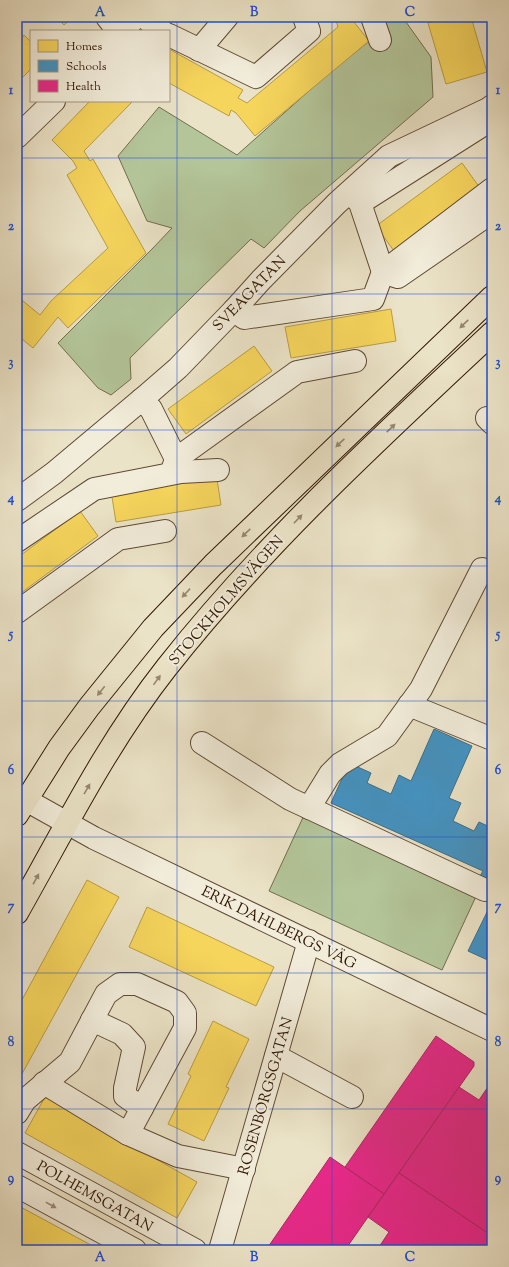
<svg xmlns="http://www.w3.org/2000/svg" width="509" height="1267" font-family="'Sorts Mill Goudy',serif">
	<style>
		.green { fill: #b3c599; stroke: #716e4e }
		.homes { fill: #f6d55c; stroke: #ba9c41 }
		.schools { fill: #4393c3; stroke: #3d6e89 }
		.health { fill: #e7298a; stroke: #b02462 }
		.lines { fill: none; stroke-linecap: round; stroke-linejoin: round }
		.minor-casing { stroke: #5e4a34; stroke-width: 24 }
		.major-casing { stroke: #2f1703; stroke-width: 24 }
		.minor { stroke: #f2eddb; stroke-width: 22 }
		.major { stroke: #ebe3c7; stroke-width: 22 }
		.oneway { fill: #96876f }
		.oneway2 { fill: #9a8d7a }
		.grid { fill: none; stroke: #1d4ed8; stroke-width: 1; stroke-opacity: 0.55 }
		.labels { text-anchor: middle; stroke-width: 4; stroke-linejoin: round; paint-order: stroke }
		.street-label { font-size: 15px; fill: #2f1703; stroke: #f2eddb }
		.neatline { fill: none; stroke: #1d4ed8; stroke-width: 1.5 }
		.grid-label { font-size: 13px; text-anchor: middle; font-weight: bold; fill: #1d4ed8 }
	</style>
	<rect width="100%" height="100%" fill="#ebe3c7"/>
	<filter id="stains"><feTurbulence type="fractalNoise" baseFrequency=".005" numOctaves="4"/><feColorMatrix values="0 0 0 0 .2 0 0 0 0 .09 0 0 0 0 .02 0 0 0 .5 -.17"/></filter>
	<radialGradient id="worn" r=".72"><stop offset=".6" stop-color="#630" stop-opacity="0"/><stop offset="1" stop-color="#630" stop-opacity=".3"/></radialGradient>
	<g class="green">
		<path d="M381,17h30l-5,5 25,35 2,40 -133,114 -36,37 -13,-9 -121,119 1,21 -20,16 -13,-7 -40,-45 94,-94 20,-21 -25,-7 -29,-65 41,-49 78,48 83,-74 65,-53z"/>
		<path d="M305,813l173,79 -36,78 -173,-79z"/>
	</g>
	<g class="homes">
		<path d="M56,17h17l-9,8z"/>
		<path d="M335,17h15l19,24 -114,95 -19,-23 -5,-3 -2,6 -60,-33v-34l74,41 -5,8 9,5 91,-76z"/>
		<path d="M447,17h24l16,55 -41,12 -18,-61z"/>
		<path d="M24,35l7,7v27l-14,14v-40z"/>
		<path d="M90,101h43l-49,50 6,10 3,-2 53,94 -78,75 -10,-11 -25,31 -16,-13v-39l23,19 11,-14 57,-53 -41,-73 10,-7 -4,-7 -21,-21z"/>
		<path d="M462,163l18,25 -86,63 -18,-25z"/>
		<path d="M391,309l5,32 -105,17 -6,-31z"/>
		<path d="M254,346l18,25 -86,63 -18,-25z"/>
		<path d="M216,473l5,32 -105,17 -5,-31z"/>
		<path d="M80,511l18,25 -81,60v-38z"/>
		<path d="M87,880l32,17 -102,186v-74z"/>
		<path d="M147,907l127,60 -18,39 -127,-59z"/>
		<path d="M213,1021l36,18 -23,48 3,1 -25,53 -36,-17 23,-48 -3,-2z"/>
		<path d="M45,1097l152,85 -20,36 -152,-85z"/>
		<path d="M17,1205l83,45h-77l-6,-3z"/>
	</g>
	<g class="schools">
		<path d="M434,729l38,17 -23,52 12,5 -8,18 21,10 5,-9 13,6v54l-12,-6 3,-5 -152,-68 18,-40 22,10 -4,10 24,11 8,-19 12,6z"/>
		<path d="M490,906l2,1v55l-24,-11z"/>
	</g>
	<g class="health">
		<path d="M436,1036l38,26v4l-90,128 -39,-27z"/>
		<path d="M492,1081v155l-93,-63 60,-86 20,13z"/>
		<path d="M330,1157l54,37 -39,56h-79z"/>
		<path d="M399,1173l93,63v14h-115l12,-18 -21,-15z"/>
	</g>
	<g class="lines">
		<defs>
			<g id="minor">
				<path d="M107,17l11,14"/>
				<path d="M144,17l18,14"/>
				<path d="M372,17l8,23"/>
				<path d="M124,31l11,-14"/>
				<path d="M169,35l87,42 53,-46 -5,-14"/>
				<path d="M199,50l28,-33"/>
				<path d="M17,137l37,-36"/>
				<path d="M350,192l10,11 23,69 15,5 94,-65"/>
				<path d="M360,203l126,-80"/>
				<path d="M234,310l10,8 129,-19 10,-27 109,-83"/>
				<path d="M141,400l10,9 25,50 -4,12"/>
				<path d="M487,418l5,5"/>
				<path d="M176,459l121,-87 58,-11"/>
				<path d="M17,500l37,-27 93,-78 31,-27 56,-58 27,-30 76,-77 52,-47 99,-47 4,-3"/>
				<path d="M17,541l77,-52 87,-17 37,-2"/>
				<path d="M17,612l101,-73 47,-8"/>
				<path d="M409,705l83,34"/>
				<path d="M202,743l88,56 195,91"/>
				<path d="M17,795l77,43 398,192"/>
				<path d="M309,808l21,-34 10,-10 47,-28 34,-47 61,-120"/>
				<path d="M92,1020l30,14 12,13 -9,41v8l17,12"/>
				<path d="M276,1056l76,41"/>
				<path d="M44,1083l84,51 50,22 66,13"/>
				<path d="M17,1113l8,-13 45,-38 36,-68 14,-10h17l40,18 8,11v15l-57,106"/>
				<path d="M17,1153l178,97"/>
				<path d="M17,1186l118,64"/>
				<path d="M220,1250l89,-309"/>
			</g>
			<g id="major">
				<path d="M17,815l42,-67 30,-41 64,-79 60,-63 279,-268"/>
				<path d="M17,913c47,-83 90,-170 150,-246 96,-122 212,-228 325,-334"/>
			</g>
		</defs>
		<use href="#minor" class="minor-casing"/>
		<use href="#major" class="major-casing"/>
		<use href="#minor" class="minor"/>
		<use href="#major" class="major"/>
	</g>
	<defs><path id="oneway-solid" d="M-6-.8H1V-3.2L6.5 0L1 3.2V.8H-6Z"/></defs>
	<g class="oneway">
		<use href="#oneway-solid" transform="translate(464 324) rotate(136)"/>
		<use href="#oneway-solid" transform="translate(391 428) rotate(-44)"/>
		<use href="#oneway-solid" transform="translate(340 443) rotate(137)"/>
		<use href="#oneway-solid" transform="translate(298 519) rotate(-46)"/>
		<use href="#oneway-solid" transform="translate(246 533) rotate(136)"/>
		<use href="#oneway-solid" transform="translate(186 593) rotate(133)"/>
		<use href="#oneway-solid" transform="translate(157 680) rotate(-54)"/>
		<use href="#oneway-solid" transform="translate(101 691) rotate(128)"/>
		<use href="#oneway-solid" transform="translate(87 789) rotate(-60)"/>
		<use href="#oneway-solid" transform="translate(36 879) rotate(-61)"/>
	</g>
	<use class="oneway2" href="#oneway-solid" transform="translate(51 1205) rotate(29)"/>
	<path class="grid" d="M177,17v1233M332,17v1233M17,158h475M17,294h475M17,430h475M17,566h475M17,701h475M17,837h475M17,973h475M17,1109h475"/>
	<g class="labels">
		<g class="street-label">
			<text transform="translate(249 293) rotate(-46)" y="5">SVEAGATAN</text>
			<text transform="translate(226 600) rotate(-49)" y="5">STOCKHOLMSVÄGEN</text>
			<text transform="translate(279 927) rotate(26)" y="5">ERIK DAHLBERGS VÄG</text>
			<text transform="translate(265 1096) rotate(-74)" y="5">ROSENBORGSGATAN</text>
			<text transform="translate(95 1196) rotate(29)" y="5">POLHEMSGATAN</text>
		</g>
	</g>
	<rect width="509" height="1267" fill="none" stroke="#ebe3c7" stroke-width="44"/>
	<rect x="30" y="30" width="140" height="72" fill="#f2eddb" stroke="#a49785"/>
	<rect x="38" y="40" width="20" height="12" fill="#f6d55c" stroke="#a49785"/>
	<text x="66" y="50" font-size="12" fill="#2f1703">Homes</text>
	<rect x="38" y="60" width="20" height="12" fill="#4393c3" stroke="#a49785"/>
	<text x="66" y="70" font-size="12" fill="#2f1703">Schools</text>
	<rect x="38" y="80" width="20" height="12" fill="#e7298a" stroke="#a49785"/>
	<text x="66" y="90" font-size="12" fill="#2f1703">Health</text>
	<rect x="22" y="22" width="465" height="1223" class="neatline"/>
	<g class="grid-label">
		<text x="100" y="16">A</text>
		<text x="254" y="16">B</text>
		<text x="410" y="16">C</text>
		<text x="11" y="94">1</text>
		<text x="498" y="94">1</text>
		<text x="11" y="230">2</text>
		<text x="498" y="230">2</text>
		<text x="11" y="366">3</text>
		<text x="498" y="366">3</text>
		<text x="11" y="502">4</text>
		<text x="498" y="502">4</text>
		<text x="11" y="638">5</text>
		<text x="498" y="638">5</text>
		<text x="11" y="774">6</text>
		<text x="498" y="774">6</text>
		<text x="11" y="910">7</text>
		<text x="498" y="910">7</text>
		<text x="11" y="1046">8</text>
		<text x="498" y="1046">8</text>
		<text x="11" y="1182">9</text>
		<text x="498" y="1182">9</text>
		<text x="100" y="1261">A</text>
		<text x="254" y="1261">B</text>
		<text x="410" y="1261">C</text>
	</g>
	<rect width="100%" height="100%" filter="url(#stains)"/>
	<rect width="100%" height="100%" fill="url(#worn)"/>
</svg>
